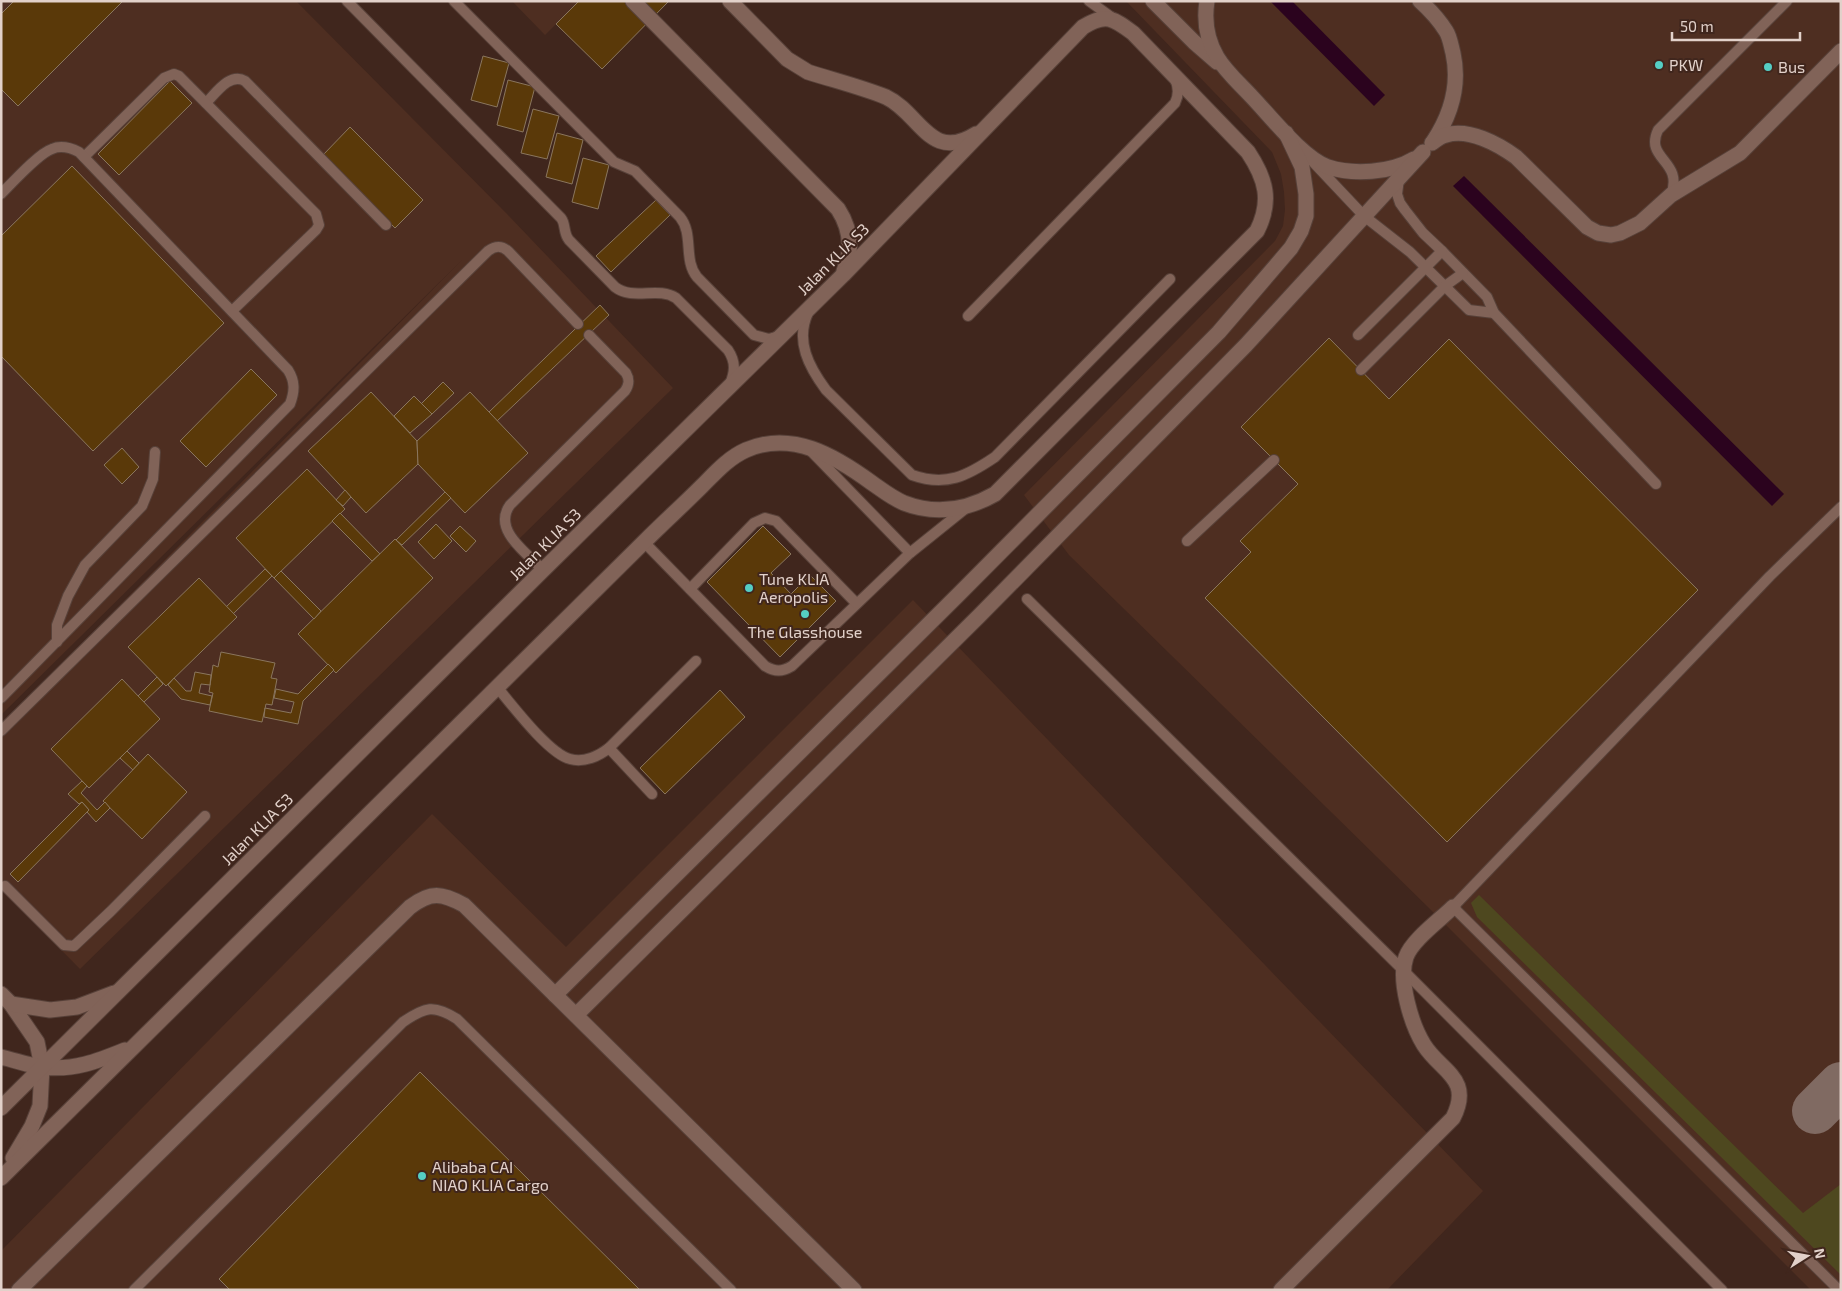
<svg xmlns="http://www.w3.org/2000/svg" width="1842" height="1291" font-family="'Exo 2',sans-serif">
	<style>
		.built { fill: #4e2e21 }
		.green { fill: #4e481f }
		.water { fill: #2b031e }
		.lines { fill: none; stroke-linecap: round; stroke-linejoin: round }
		.taxiway { stroke: #806a62; stroke-width: 46 }
		.building { fill: #5a3909; stroke: #8a765e }
		.lane-casing { stroke: #574139; stroke-width: 12 }
		.street-casing { stroke: #574139; stroke-width: 17 }
		.lane { stroke: #816358; stroke-width: 10 }
		.street { stroke: #816358; stroke-width: 15 }
		.poi-dot { fill: #55cec4; stroke: #40261d; stroke-width: 2 }
		.labels { text-anchor: middle; stroke-width: 4; stroke-linejoin: round; paint-order: stroke }
		.poi-label { font-size: 16px; fill: #e2d1ca; stroke: #40261d; text-anchor: start }
		.street-label { font-size: 16px; fill: #e2d1ca; stroke: #40261d }
	</style>
	<rect width="100%" height="100%" fill="#40261d"/>
	<g class="built">
		<path d="M1,1h295l211,213 166,174 -593,581 -79,-80v-164l462,-466 -462,456z"/>
		<path d="M512,1h157l-67,68 -46,-45 -11,11z"/>
		<path d="M1126,1h715v1289h-30l-382,-382 -360,-353 -45,-60 251,-254 8,-15 2,-16 -1,-18 -3,-18 -9,-22z"/>
		<path d="M913,600l570,591 -96,99h-1386v-39l431,-437 134,133z"/>
	</g>
	<path class="green" d="M1479,895l324,318 38,-29v91l-364,-358 -6,-14z"/>
	<g class="water">
		<path d="M1270,1h22l93,94 -11,11z"/>
		<path d="M1464,176l320,318 -12,12 -319,-320z"/>
	</g>
	<g class="lines">
		<path class="taxiway" d="M1815,1111l26,-26"/>
	</g>
	<g class="building">
		<path d="M14,1h109l-105,105 -17,-17v-75z"/>
		<path d="M579,1h90l-67,68 -46,-45z"/>
		<path d="M483,56l26,7 -12,44 -26,-7z"/>
		<path d="M508,80l27,7 -12,45 -26,-7z"/>
		<path d="M170,81l22,22 -73,72 -21,-21z"/>
		<path d="M533,109l26,7 -12,43 -26,-6z"/>
		<path d="M350,127l73,73 -28,28 -72,-73z"/>
		<path d="M557,133l26,7 -11,44 -26,-7z"/>
		<path d="M583,158l26,7 -11,44 -26,-7z"/>
		<path d="M72,166l152,157 -131,128 -92,-95v-120z"/>
		<path d="M656,200l14,15 -59,57 -15,-16z"/>
		<path d="M600,305l9,10 -112,106 -8,-9z"/>
		<path d="M1329,338l60,61 60,-60 249,251 -251,252 -242,-244 46,-46 -11,-11 58,-57 -57,-57z"/>
		<path d="M251,369l26,26 -71,72 -26,-26z"/>
		<path d="M443,382l11,11 -22,21 -11,-10z"/>
		<path d="M371,392l46,49 1,23 -52,49 -58,-62z"/>
		<path d="M470,392l58,61 -63,60 -47,-49 -1,-23z"/>
		<path d="M414,396l18,18 -22,19 -16,-17z"/>
		<path d="M122,448l17,19 -17,17 -18,-19z"/>
		<path d="M307,469l38,40 -71,69 -38,-40z"/>
		<path d="M345,490l6,7 -8,9 -7,-6z"/>
		<path d="M445,492l6,6 -49,47 -6,-5z"/>
		<path d="M340,513l40,41 -8,7 -40,-40z"/>
		<path d="M436,524l16,17 -18,18 -16,-17z"/>
		<path d="M460,526l16,15 -10,11 -16,-16z"/>
		<path d="M763,526l28,28 -20,19 20,21 19,-19 26,26 -56,56 -73,-75z"/>
		<path d="M395,539l38,39 -97,95 -38,-39z"/>
		<path d="M265,569l7,7 -39,38 -7,-7z"/>
		<path d="M281,571l40,40 -7,8 -40,-41z"/>
		<path d="M199,578l38,39 -71,69 -38,-39z"/>
		<path d="M221,652l54,11 -4,15 6,1 -5,26 -6,-1 -4,18 -53,-11 4,-18 -4,-1 4,-27 5,2z"/>
		<path d="M328,664l6,6 -31,31 -5,23 -34,-7 1,-9 26,5 3,-11 -20,-4 2,-9 22,5z"/>
		<path d="M195,672l16,3 -1,10 -9,-1 -2,9 13,3 -2,9 -29,-6 -13,-14 6,-7 12,13h5z"/>
		<path d="M157,677l6,7 -19,18 -6,-6z"/>
		<path d="M122,679l38,40 -71,69 -38,-39z"/>
		<path d="M720,690l25,27 -80,77 -25,-26z"/>
		<path d="M127,751l12,12 -6,7 -13,-12z"/>
		<path d="M148,754l39,38 -45,47 -39,-38z"/>
		<path d="M82,781l5,5 -6,7 16,17 8,-8 5,6 -14,14 -9,-10 2,-2 -7,-8 -3,2 -11,-10z"/>
		<path d="M82,802l7,8 -71,72 -8,-8z"/>
		<path d="M420,1072l220,218h-410l-11,-11z"/>
	</g>
	<g class="lines">
		<defs>
			<g id="lane">
				<path d="M347,1l214,217c5,6 2,15 8,22l46,47c18,14 43,-1 61,11l52,52c8,12 7,22 2,34"/>
				<path d="M454,1l160,161 21,9 45,46c14,17 3,43 17,60l57,58 15,4 10,-3"/>
				<path d="M1089,1l25,18"/>
				<path d="M206,103c10,-10 24,-31 39,-22l141,144"/>
				<path d="M84,157l80,-79 10,-4 5,2 137,138 3,11 -3,5 -84,81"/>
				<path d="M1314,163l50,53 46,36 59,58 25,3"/>
				<path d="M1399,179l-2,15 3,9 5,7 18,23 19,18 45,46 7,16 162,171"/>
				<path d="M1,194c11,-11 38,-41 51,-45 9,-4 19,-1 27,3l209,218c7,11 7,21 2,34l-289,294"/>
				<path d="M1671,195c13,-35 -27,-35 -13,-65l129,-129"/>
				<path d="M808,313c-13,28 1,54 18,77l86,85c34,12 55,1 83,-18l175,-178"/>
				<path d="M968,316l207,-213c4,-8 4,-15 0,-24"/>
				<path d="M1358,335l84,-84"/>
				<path d="M1361,370l84,-84 18,-13"/>
				<path d="M811,451l99,102"/>
				<path d="M1187,541l87,-81"/>
				<path d="M644,542l121,124c10,6 17,6 27,0l118,-113 56,-45"/>
				<path d="M543,570c-16,-17 -51,-40 -33,-65l115,-114c4,-6 5,-11 1,-18l-37,-38"/>
				<path d="M690,589l64,-66 11,-5 11,3 80,82"/>
				<path d="M1027,599l377,372 318,319"/>
				<path d="M57,642v-17l11,-29 17,-31 57,-59 11,-27 2,-27"/>
				<path d="M497,687c15,18 52,67 73,72 14,4 29,-3 39,-11"/>
				<path d="M1,731l487,-480c7,-5 13,-6 20,0l70,73"/>
				<path d="M652,794l-43,-46 87,-87"/>
				<path d="M5,886l59,59 10,1 37,-35 94,-95"/>
				<path d="M134,1290l269,-268c22,-15 31,-18 54,-3l274,271"/>
				<path d="M1839,1290l-386,-383 317,-331 71,-69"/>
			</g>
			<g id="street">
				<path d="M633,1l205,208c13,20 15,40 6,62"/>
				<path d="M730,1l57,58 21,13c25,8 53,15 78,25 34,16 44,66 90,37"/>
				<path d="M1153,1l41,41 23,20"/>
				<path d="M1207,1c-3,19 0,39 10,56 9,15 23,27 35,40 19,20 51,61 76,70 25,8 63,6 86,-8"/>
				<path d="M1420,1c10,9 19,19 26,30 4,6 5,15 7,22 7,32 -2,62 -20,89"/>
				<path d="M1432,143c4,-3 8,-7 14,-8 23,-7 52,9 70,22l71,70 11,6 13,2 9,-2 20,-10 31,-28 69,-42 101,-102"/>
				<path d="M1,994l10,10 26,38 5,25 -2,39 -8,20 -19,32"/>
				<path d="M555,995l404,-401 260,-262 72,-84 10,-17 5,-15v-22l-4,-27 -16,-34"/>
				<path d="M11,1004l39,6 27,-3 37,-14"/>
				<path d="M576,1015l403,-399 267,-271 177,-193"/>
				<path d="M1,1057c14,3 28,9 42,10 30,4 55,-6 82,-17"/>
				<path d="M1,1108l542,-538 300,-295 240,-248c23,-14 30,-9 50,6l115,119c18,27 24,49 9,79l-262,263c-28,16 -60,21 -91,9 -12,-5 -22,-13 -32,-20 -37,-27 -80,-53 -126,-33 -18,8 -31,23 -44,36 -19,19 -39,37 -58,56l-643,636"/>
				<path d="M19,1290l391,-383c21,-16 32,-14 54,-2l390,385"/>
				<path d="M1281,1290l172,-172c20,-40 -12,-46 -29,-73 -13,-21 -26,-65 -18,-88 6,-17 34,-37 47,-50"/>
			</g>
		</defs>
		<use href="#lane" class="lane-casing"/>
		<use href="#street" class="street-casing"/>
		<use href="#lane" class="lane"/>
		<use href="#street" class="street"/>
	</g>
	<g class="poi-dot">
		<circle cx="1659" cy="65" r="5"/>
		<circle cx="1768" cy="67" r="5"/>
		<circle cx="749" cy="588" r="5"/>
		<circle cx="805" cy="614" r="5"/>
		<circle cx="422" cy="1176" r="5"/>
	</g>
	<g class="labels">
		<g class="poi-label">
			<text x="1669" y="71">PKW</text>
			<text x="1778" y="73">Bus</text>
			<text x="759" y="585">Tune KLIA<tspan x="759" dy="18">Aeropolis</tspan></text>
			<text x="805" y="638" text-anchor="middle">The Glasshouse</text>
			<text x="432" y="1173">Alibaba CAI<tspan x="432" dy="18">NIAO KLIA Cargo</tspan></text>
		</g>
		<g class="street-label">
			<text transform="translate(833 259) rotate(-45)" y="6">Jalan KLIA S3</text>
			<text transform="translate(545 544) rotate(-45)" y="6">Jalan KLIA S3</text>
			<text transform="translate(257 829) rotate(-45)" y="6">Jalan KLIA S3</text>
		</g>
	</g>
	<rect width="1842" height="1291" fill="none" stroke="#e2d1ca" stroke-width="5"/>
	<g transform="translate(1807 1256) rotate(79)" stroke="#40261d" stroke-width="4" paint-order="stroke">
	<path d="M0-4L9 19L0 12L-9 19Z" fill="#e2d1ca"/>
	<text y="-8" font-size="14" font-weight="bold" text-anchor="middle" fill="#e2d1ca">N</text>
	</g>
	<path d="M1672 32v8h128v-8" fill="none" stroke="#e2d1ca" stroke-width="2.5"/>
	<text x="1680" y="32" font-size="15" fill="#e2d1ca" stroke="#40261d" stroke-width="4" paint-order="stroke">50 m</text>
</svg>
